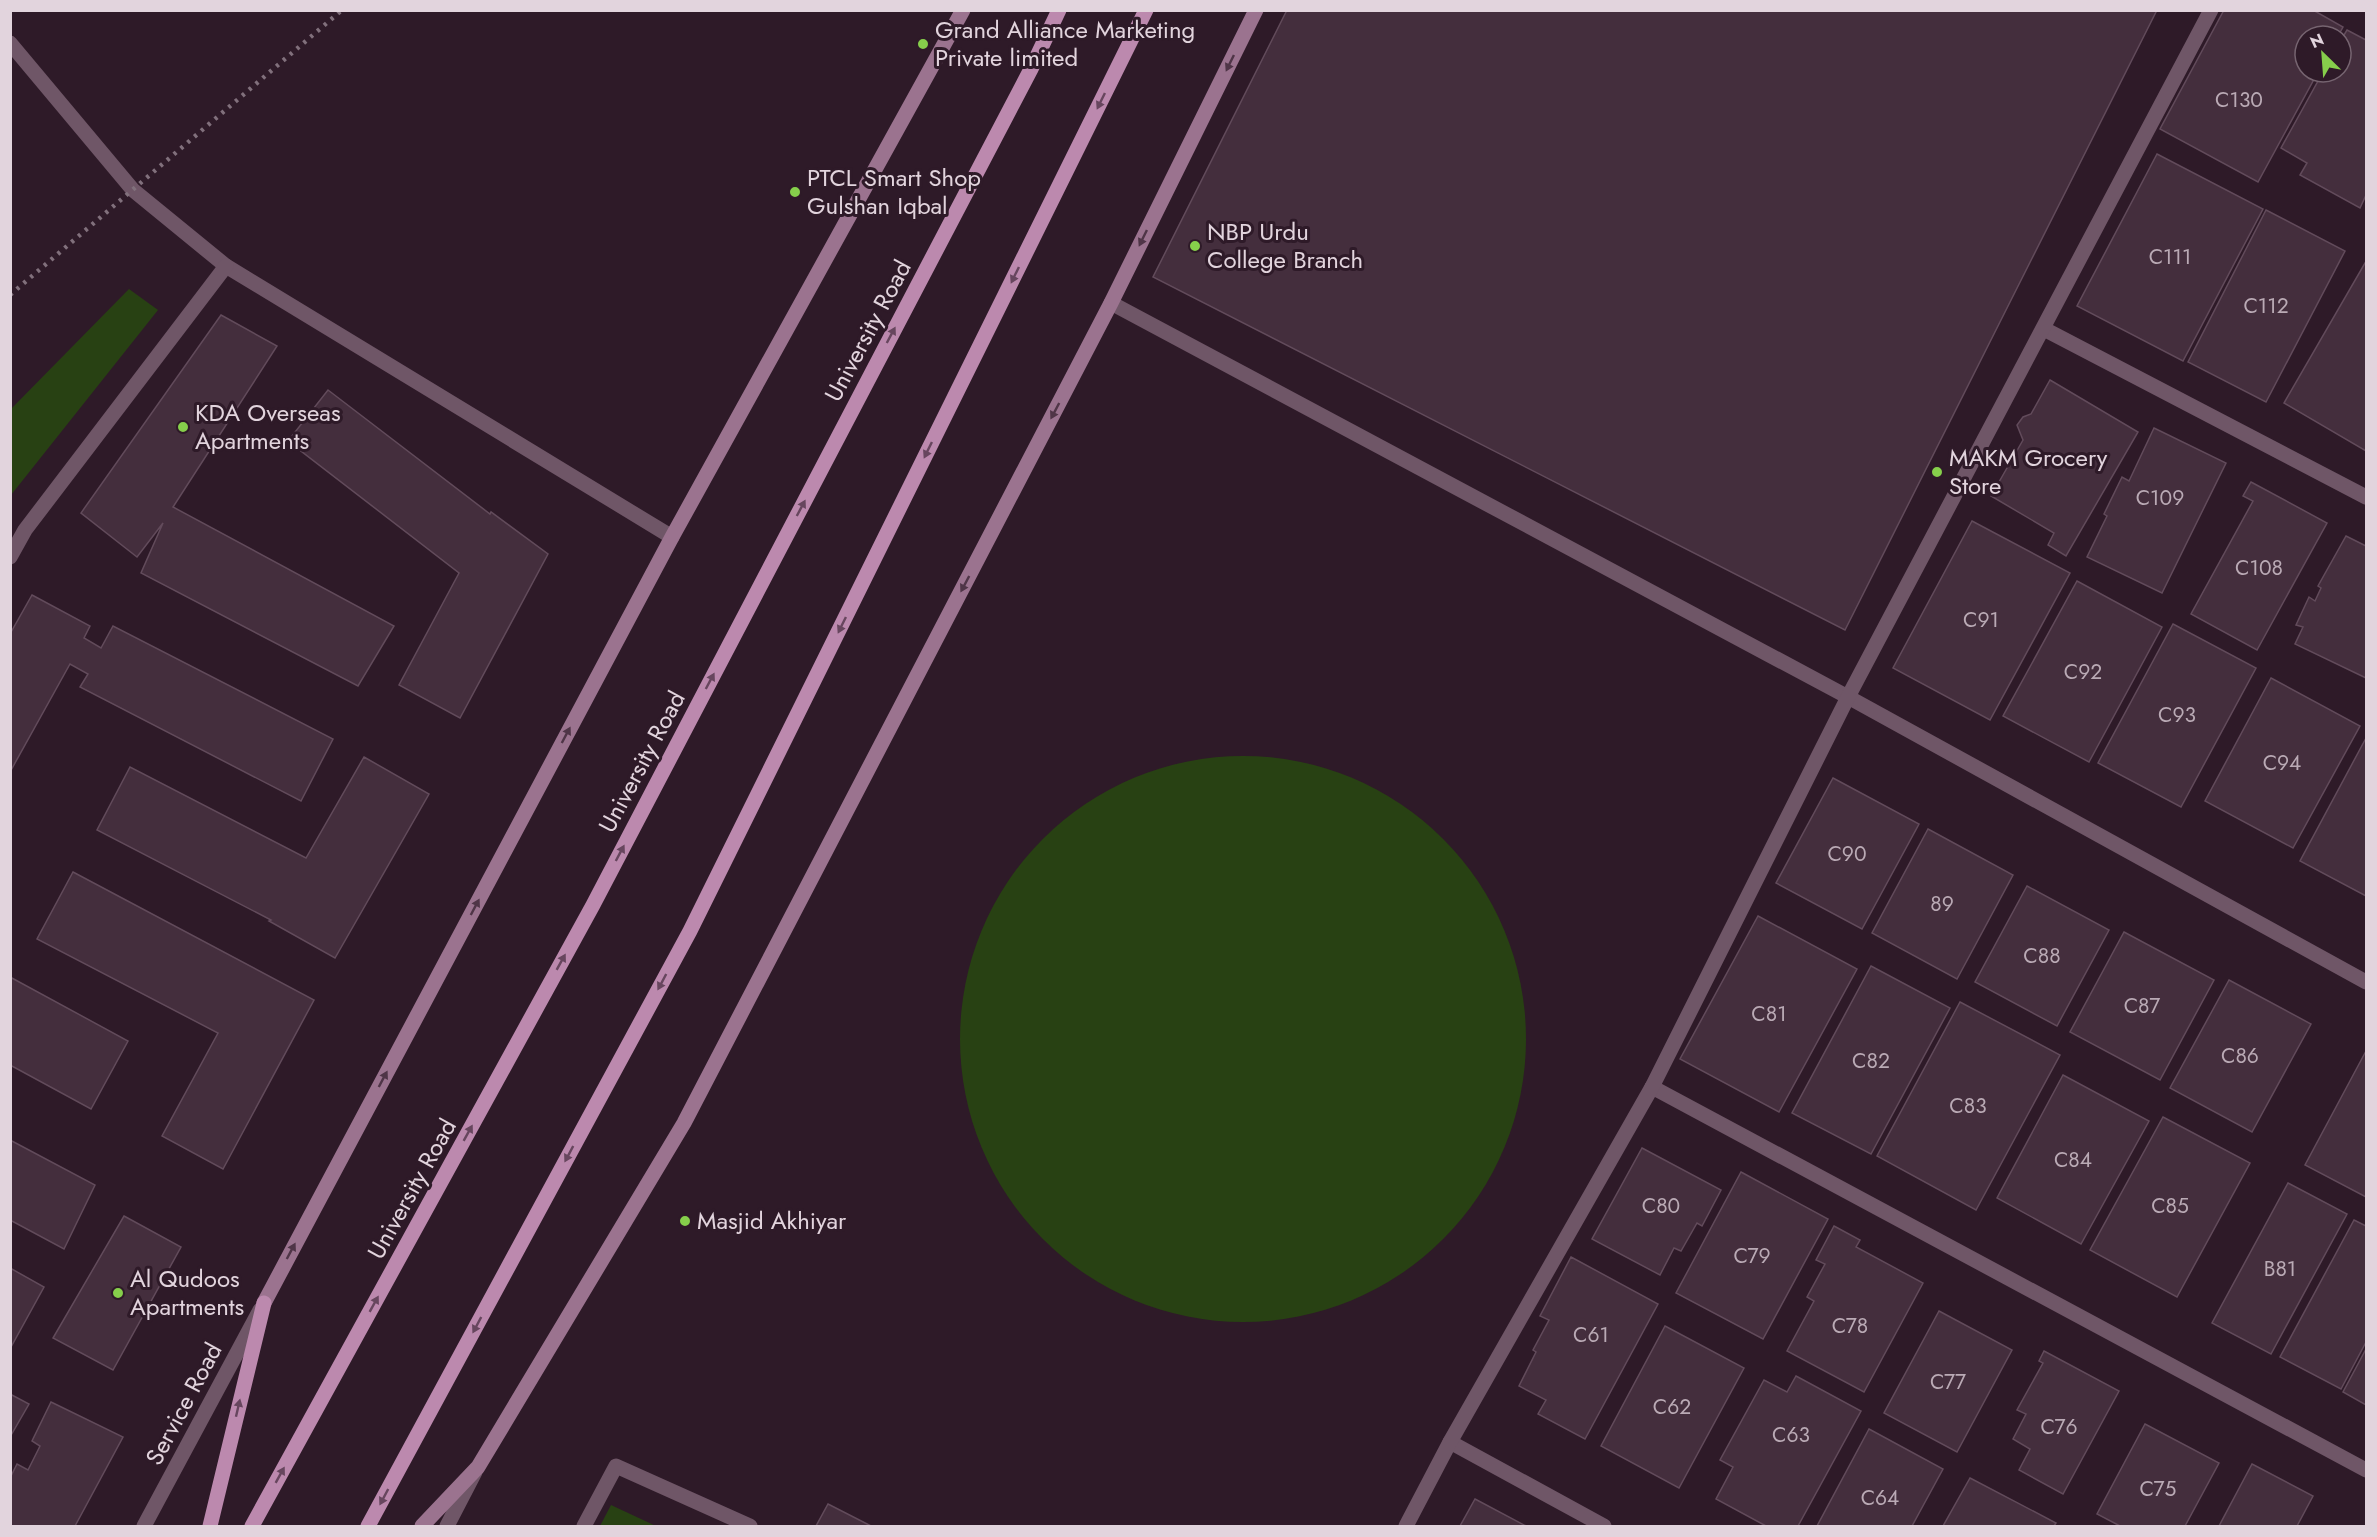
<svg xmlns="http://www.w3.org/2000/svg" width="2377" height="1537" font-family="Jost,sans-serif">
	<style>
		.green { fill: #284113 }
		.building { fill: #442e3d; stroke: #624b5b; stroke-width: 1.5 }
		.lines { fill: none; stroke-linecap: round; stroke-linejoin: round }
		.lane { stroke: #6f5667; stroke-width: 15 }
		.street { stroke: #6f5667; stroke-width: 15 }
		.secondary { stroke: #9b738f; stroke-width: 15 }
		.primary { stroke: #bc89ae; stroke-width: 15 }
		.rail { stroke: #81707c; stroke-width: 4.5; stroke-dasharray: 3 6; stroke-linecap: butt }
		.oneway { fill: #4f3547 }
		.oneway2 { fill: #67465e }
		.poi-dot { fill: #86cf4b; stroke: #2e1a28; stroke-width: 2 }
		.labels { text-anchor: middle; stroke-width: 6; stroke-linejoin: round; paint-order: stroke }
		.number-label { font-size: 21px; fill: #baaab5 }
		.poi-label { font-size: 24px; fill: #e2d4dd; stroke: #2e1a28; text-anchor: start }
		.street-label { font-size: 24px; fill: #e2d4dd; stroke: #2e1a28 }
	</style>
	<rect width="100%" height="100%" fill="#2e1a28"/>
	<g class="green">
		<path d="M129,289l29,21 -147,185v-86z"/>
		<circle cx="1243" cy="1039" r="283"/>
		<path d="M611,1505l45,21h-56z"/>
	</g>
	<g class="building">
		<path d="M1287,10h870l-312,620 -692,-353z"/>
		<path d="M2224,10h89l30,17 -5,9h-33v36h13l-60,110 -98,-53z"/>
		<path d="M2347,30l19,10v155l-6,13 -60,-33 7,-12 -26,-15 42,-76h18v-32z"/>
		<path d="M2157,154l106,55 -80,152 -106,-55z"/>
		<path d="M2266,210l79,41 -79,151 -78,-40z"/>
		<path d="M2365,263l1,1v187l-82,-48z"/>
		<path d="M221,315l56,31 -104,161 221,119 -36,60 -217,-113 22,-50 -26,34 -56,-44z"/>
		<path d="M2050,380l88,52 -72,124 -18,-11 6,-12 -63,-37 32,-56 -6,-15 6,-8 8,-3z"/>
		<path d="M328,390l162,124 1,-2 57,42 -88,164 -61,-33 60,-112 -171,-132z"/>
		<path d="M2154,428l72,35 -64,130 -75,-36 20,-41 -3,-2 18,-37 7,4z"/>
		<path d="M2251,482l76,41 -70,127 -66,-36 62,-113 -10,-5z"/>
		<path d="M1972,521l98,52 -80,147 -97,-52z"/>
		<path d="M2346,536l20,10v132l-71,-34 8,-17 -7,-2 13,-28 6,4 6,-13 -3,-2z"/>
		<path d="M2077,581l85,46 -73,135 -86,-46z"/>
		<path d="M32,595l58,31 -6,12 17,10 12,-22 220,113 -32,62 -221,-114 8,-13 -18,-10 -60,108v-138z"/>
		<path d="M2173,624l83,44 -75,139 -83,-44z"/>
		<path d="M2271,678l89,48 -67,122 -88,-47z"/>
		<path d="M2366,738v158l-66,-35z"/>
		<path d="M364,757l65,37 -94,164 -66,-37 2,-1 -174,-90 33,-63 176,91z"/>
		<path d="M1833,778l86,46 -57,105 -86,-46z"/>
		<path d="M1928,829l85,46 -56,104 -85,-46z"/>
		<path d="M73,872l241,128 -91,169 -61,-33 56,-103 -181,-94z"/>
		<path d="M2027,886l82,44 -52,96 -82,-44z"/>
		<path d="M1758,916l99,53 -78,143 -99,-53z"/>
		<path d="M2124,932l90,48 -54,100 -90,-48z"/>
		<path d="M1871,966l79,42 -79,146 -79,-41z"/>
		<path d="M10,977l118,64 -37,68 -81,-44z"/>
		<path d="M2229,980l82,44 -59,108 -82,-44z"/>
		<path d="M1960,1002l100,53 -84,155 -99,-54z"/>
		<path d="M2366,1051v146l-61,-32z"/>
		<path d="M2063,1075l86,46 -68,123 -84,-46z"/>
		<path d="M2163,1117l87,46 -73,134 -87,-47z"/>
		<path d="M10,1140l85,45 -31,64 -54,-29z"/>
		<path d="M1642,1148l79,42 -19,36 -5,-3 -16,28 -7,-3 -14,27 -68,-36z"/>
		<path d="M1741,1172l87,47 -65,120 -87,-46z"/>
		<path d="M2288,1183l59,31 -76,140 -59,-31z"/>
		<path d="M124,1216l57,31 -68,123 -60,-32z"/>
		<path d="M2354,1220l12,6v116l-25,47 -61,-32z"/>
		<path d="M1834,1226l26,14 -4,7 67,36 -59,109 -77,-41 27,-50 -7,-4 18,-33 -9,-4z"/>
		<path d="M1571,1257l87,47 -73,135 -47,-25 8,-14 -27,-14 17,-34 -3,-2 16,-30 -9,-4z"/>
		<path d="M10,1268l34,19 -33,60h-1z"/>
		<path d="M1939,1311l73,39 -55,102 -73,-39z"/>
		<path d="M1665,1326l79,42 -65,120 -78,-42z"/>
		<path d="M2366,1349v56l-23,-13z"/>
		<path d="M2044,1351l75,40 -56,103 -44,-24 11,-21 -17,-10 13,-25 -9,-4 26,-47 -4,-2z"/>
		<path d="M1796,1376l65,35 -63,115h-32l-50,-27 17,-32 -13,-7 44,-80 23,12z"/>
		<path d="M10,1394l19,10 -19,33z"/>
		<path d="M51,1402l72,35 -48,89h-65v-48l7,-14 11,6 12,-24 -8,-5z"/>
		<path d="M2145,1424l74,39 -34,63h-65l-23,-12z"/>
		<path d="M1869,1429l74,40 -31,57h-95z"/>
		<path d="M2252,1464l61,32 -16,30h-78z"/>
		<path d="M1970,1478l86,45 -2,3h-111z"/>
		<path d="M1475,1499l51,27h-66z"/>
		<path d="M828,1504l43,22h-55z"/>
	</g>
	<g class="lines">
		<g class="lane">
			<path d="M447,1526l28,-54"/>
			<path d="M584,1526l32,-60 134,60"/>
		</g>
		<g class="street">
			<path d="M10,43l123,147 93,76 446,271"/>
			<path d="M1111,303l737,394 518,285"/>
			<path d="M2044,329l322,168"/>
			<path d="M10,557l15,-27 201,-264"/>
			<path d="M1652,1087l714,383"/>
			<path d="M1450,1442l154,84"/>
			<path d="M144,1526l116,-216"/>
			<path d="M1406,1526l44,-84 202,-355 196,-390 363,-687"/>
		</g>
		<g class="secondary">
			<path d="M264,1303l408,-766 291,-527"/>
			<path d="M422,1526l56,-59 206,-344 427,-820 145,-293"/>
		</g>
		<g class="primary">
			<path d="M210,1526l54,-223"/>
			<path d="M252,1526l341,-621 438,-836 28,-59"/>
			<path d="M368,1526l322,-595 456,-921"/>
		</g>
		<path class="rail" d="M10,295l332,-285"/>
	</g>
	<defs><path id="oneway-solid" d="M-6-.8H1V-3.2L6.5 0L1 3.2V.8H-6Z" transform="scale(1.5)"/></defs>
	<g class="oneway">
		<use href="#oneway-solid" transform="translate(1230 63) rotate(116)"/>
		<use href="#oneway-solid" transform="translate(1143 238) rotate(116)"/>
		<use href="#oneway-solid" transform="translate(1055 411) rotate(118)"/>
		<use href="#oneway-solid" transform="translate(965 584) rotate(118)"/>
		<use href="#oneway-solid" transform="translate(566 735) rotate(-62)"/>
		<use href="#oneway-solid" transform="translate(475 907) rotate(-62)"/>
		<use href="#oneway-solid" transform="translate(383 1079) rotate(-62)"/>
		<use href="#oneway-solid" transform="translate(291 1251) rotate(-62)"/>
	</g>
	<g class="oneway2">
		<use href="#oneway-solid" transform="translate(1101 101) rotate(116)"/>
		<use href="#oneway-solid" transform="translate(1015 275) rotate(116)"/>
		<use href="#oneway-solid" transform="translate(891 335) rotate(-62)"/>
		<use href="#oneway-solid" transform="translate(928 450) rotate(116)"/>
		<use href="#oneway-solid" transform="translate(801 508) rotate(-62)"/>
		<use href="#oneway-solid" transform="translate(842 625) rotate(116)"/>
		<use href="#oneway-solid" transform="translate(710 681) rotate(-62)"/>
		<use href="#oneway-solid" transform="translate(620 853) rotate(-62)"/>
		<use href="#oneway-solid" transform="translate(561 962) rotate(-61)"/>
		<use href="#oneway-solid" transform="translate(662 982) rotate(118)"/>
		<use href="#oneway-solid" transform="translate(468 1133) rotate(-61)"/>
		<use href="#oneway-solid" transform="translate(569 1154) rotate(118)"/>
		<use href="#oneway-solid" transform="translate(374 1304) rotate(-61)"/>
		<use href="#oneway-solid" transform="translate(477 1325) rotate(118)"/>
		<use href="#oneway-solid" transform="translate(238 1408) rotate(-77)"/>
		<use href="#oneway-solid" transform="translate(280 1475) rotate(-61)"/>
		<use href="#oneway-solid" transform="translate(384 1497) rotate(118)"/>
	</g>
	<g class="poi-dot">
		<circle cx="923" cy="44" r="6"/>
		<circle cx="795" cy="192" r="6"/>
		<circle cx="1195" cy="246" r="6"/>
		<circle cx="183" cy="427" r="6"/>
		<circle cx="1937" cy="472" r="6"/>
		<circle cx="685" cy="1221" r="6"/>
		<circle cx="118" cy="1293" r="6"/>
	</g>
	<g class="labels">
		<g class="number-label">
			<text x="2239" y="107">C130</text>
			<text x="2170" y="264">C111</text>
			<text x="2266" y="313">C112</text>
			<text x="2160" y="505">C109</text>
			<text x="2259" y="575">C108</text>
			<text x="1981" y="627">C91</text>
			<text x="2083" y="679">C92</text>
			<text x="2177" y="722">C93</text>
			<text x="2282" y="770">C94</text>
			<text x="1847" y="861">C90</text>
			<text x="1942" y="911">89</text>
			<text x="2042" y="963">C88</text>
			<text x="2142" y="1013">C87</text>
			<text x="1769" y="1021">C81</text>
			<text x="2240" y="1063">C86</text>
			<text x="1871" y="1068">C82</text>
			<text x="1968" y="1113">C83</text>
			<text x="2073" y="1167">C84</text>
			<text x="1661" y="1213">C80</text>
			<text x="2170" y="1213">C85</text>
			<text x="1752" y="1263">C79</text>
			<text x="2280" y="1276">B81</text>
			<text x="1850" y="1333">C78</text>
			<text x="1591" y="1342">C61</text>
			<text x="1948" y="1389">C77</text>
			<text x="1672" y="1414">C62</text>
			<text x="2059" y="1434">C76</text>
			<text x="1791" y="1442">C63</text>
			<text x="2158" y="1496">C75</text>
			<text x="1880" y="1505">C64</text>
		</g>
		<g class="poi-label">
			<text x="935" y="38">Grand Alliance Marketing<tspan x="935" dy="28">Private limited</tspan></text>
			<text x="807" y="186">PTCL Smart Shop<tspan x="807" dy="28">Gulshan Iqbal</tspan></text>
			<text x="1207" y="240">NBP Urdu<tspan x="1207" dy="28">College Branch</tspan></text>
			<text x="195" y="421">KDA Overseas<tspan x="195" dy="28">Apartments</tspan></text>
			<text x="1949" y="466">MAKM Grocery<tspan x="1949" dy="28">Store</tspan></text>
			<text x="697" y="1229">Masjid Akhiyar</text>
			<text x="130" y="1287">Al Qudoos<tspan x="130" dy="28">Apartments</tspan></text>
		</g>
		<g class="street-label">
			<text transform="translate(868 331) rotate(-62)" y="8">University Road</text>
			<text transform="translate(642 762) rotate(-62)" y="8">University Road</text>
			<text transform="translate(412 1189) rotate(-61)" y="8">University Road</text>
			<text transform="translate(184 1404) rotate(-62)" y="8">Service Road</text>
		</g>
	</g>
	<rect width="2377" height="1537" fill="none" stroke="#e2d4dd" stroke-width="24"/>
	<g transform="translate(2323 54) rotate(335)"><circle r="28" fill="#2e1a28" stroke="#766470" stroke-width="1.5"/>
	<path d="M0-4.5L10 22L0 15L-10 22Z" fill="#86cf4b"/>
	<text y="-9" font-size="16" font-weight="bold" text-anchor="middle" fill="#e2d4dd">N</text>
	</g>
</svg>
